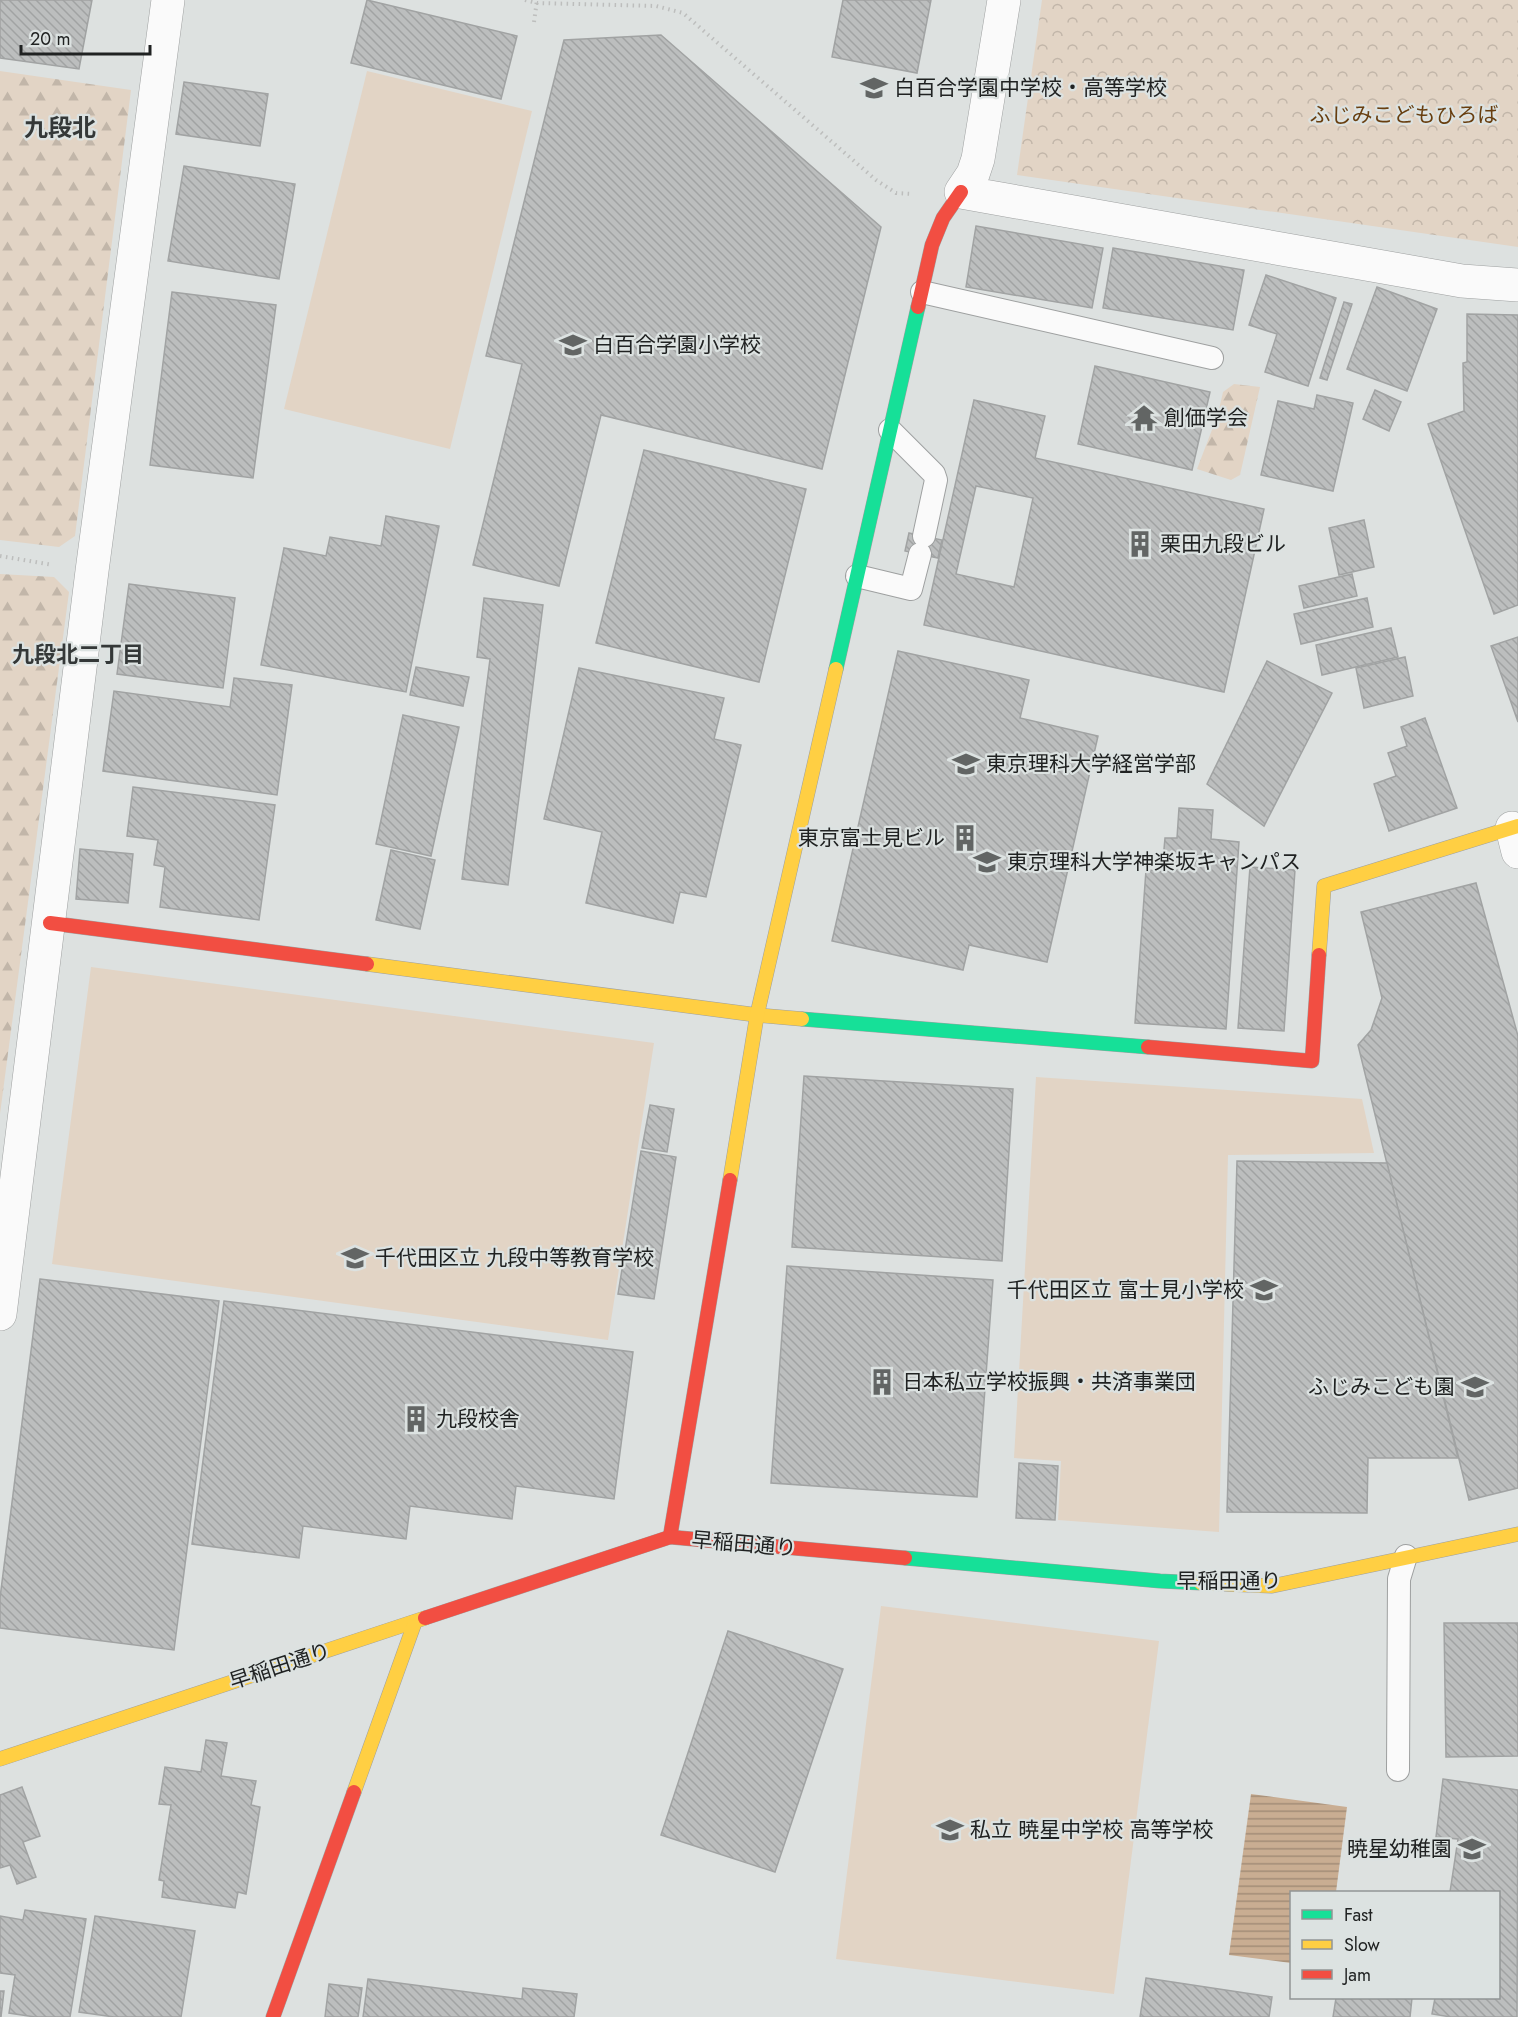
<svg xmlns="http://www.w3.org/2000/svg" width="1518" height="2017" font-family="Jost,'Noto Sans JP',sans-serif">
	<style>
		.forest { fill: url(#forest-firs) }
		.park { fill: url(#park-crowns) }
		.garden { fill: #e2d4c5 }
		.water { fill: url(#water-rules) }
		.building { fill: url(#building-back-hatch); stroke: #a1a3a3; stroke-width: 1.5; fill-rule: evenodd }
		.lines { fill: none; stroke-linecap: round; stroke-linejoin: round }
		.lane-casing { stroke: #9ea0a0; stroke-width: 24 }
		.street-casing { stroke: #9ea0a0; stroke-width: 34 }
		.fast-casing { stroke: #9ea0a0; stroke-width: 15 }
		.slow-casing { stroke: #9ea0a0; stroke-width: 15 }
		.jam-casing { stroke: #9ea0a0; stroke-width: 15 }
		.path { stroke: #bdbebd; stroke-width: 4; stroke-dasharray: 1.5 4.5; stroke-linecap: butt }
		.lane { stroke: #fafafa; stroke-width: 22 }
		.street { stroke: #fafafa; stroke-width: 33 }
		.fast { stroke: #16e098; stroke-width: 14 }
		.slow { stroke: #ffcf43; stroke-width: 14 }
		.jam { stroke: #f24e42; stroke-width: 14 }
		.labels { text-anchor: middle; stroke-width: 4.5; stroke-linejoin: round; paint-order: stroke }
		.poi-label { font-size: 21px; fill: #202222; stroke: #dce2e1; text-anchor: start }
		.park-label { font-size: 21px; fill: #683e0f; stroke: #dce2e1 }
		.street-label { font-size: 21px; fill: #202222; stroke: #dce2e1 }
		.neighbourhood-label { font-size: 22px; font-weight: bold; fill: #343838; stroke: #dce2e1 }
		.quarter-label { font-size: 24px; font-weight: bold; fill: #343838; stroke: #dce2e1 }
	</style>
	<defs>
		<pattern id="forest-firs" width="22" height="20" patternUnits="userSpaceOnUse" patternTransform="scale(1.5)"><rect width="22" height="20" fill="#e2d4c5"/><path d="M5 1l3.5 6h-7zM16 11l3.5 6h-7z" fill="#c2b6a9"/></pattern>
		<pattern id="park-crowns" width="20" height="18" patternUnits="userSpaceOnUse" patternTransform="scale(1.5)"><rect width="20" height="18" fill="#e2d4c5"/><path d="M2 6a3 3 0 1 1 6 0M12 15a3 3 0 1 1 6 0" fill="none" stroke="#c2b6a9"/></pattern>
		<pattern id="water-rules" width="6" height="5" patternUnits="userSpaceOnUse" patternTransform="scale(1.5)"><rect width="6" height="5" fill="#c9ad92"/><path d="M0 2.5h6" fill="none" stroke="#a38c77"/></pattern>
		<pattern id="building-back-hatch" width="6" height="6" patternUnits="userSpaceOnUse" patternTransform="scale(1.5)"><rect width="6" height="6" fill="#bcbebe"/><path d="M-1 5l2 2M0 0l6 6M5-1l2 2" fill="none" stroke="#a1a3a3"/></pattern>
	</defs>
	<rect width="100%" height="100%" fill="#dde1e0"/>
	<g class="forest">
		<path d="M0,71l131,19 -56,446 -16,11 -59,-7z"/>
		<path d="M1234,384l26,3 -20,88 -9,5 -34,-11 21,-55 5,-22z"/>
		<path d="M0,574l54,3 15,15 -69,522z"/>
	</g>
	<path class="park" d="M1042,0h476v247l-501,-72z"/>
	<g class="garden">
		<path d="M367,71l165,40 -82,338 -166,-40z"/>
		<path d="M91,967l563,76 -46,297 -556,-76z"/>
		<path d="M1036,1077l326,22 12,54 -146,2 -9,377 -161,-12 3,-59 -47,-3z"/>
		<path d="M881,1606l278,35 -45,353 -278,-35z"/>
	</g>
	<path class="water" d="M1251,1794l96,13 -11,85h-44l-1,71 -62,-8z"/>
	<g class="building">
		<path d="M0,0h92l-13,69 -79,-11z"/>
		<path d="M367,0l150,36 -16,63 -150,-36z"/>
		<path d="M843,0h88l-14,73 -85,-16z"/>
		<path d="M661,35l220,192 -59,242 -221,-54 -42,171 -86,-21 49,-201 -36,-8 78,-316z"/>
		<path d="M184,82l84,12 -8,52 -84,-12z"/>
		<path d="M184,166l111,18 -16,95 -111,-18z"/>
		<path d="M976,226l127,22 -11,60 -126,-21z"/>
		<path d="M1113,248l131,22 -11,60 -130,-22z"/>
		<path d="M1266,275l70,23 -28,88 -43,-14 12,-38 -28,-9z"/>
		<path d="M1377,287l60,22 -30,82 -60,-22z"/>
		<path d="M172,292l104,13 -23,173 -103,-13z"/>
		<path d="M1344,302l8,2 -25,76 -7,-2z"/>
		<path d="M1467,314l51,1v290l-24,9 -66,-190 36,-13 -1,-48 4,-1z"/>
		<path d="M1095,366l115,26 -18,78 -114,-26z"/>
		<path d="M1375,390l26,12 -12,29 -26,-12z"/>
		<path d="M1317,395l36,8 -20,88 -72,-16 17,-74 36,8z"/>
		<path d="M974,400l71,16 -10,42 229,51 -40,183 -300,-67zM976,486l57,12 -19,89 -58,-13z"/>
		<path d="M644,450l162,39 -47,193 -163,-39z"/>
		<path d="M386,516l53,10 -33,166 -145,-27 23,-117 42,8 4,-19 51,9z"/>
		<path d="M1364,520l10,47 -35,8 -10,-47z"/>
		<path d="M909,533l33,7 -4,18 -33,-7z"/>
		<path d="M1352,574l5,22 -53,12 -5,-22z"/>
		<path d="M129,584l106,14 -12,90 -106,-14z"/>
		<path d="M484,598l59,7 -35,280 -46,-6 28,-220 -13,-2z"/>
		<path d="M1367,598l6,29 -72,17 -7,-30z"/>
		<path d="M1391,628l7,29 -76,18 -6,-30z"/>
		<path d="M1518,637v85l-27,-76z"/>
		<path d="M898,651l131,29 -9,38 78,18 -51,226 -78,-17 -6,25 -131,-29z"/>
		<path d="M1405,657l8,39 -49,12 -8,-40z"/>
		<path d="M1267,661l65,32 -68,133 -57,-42z"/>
		<path d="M416,667l53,10 -6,29 -53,-11z"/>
		<path d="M579,668l145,30 -10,41 27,6 -35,152 -26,-5 -7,31 -87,-20 16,-71 -58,-13z"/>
		<path d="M234,678l58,7 -15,110 -174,-24 11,-80 116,16z"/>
		<path d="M403,715l56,12 -28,129 -55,-12z"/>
		<path d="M1425,718l32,90 -68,23 -15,-47 22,-8 -8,-23 19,-7 -6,-19z"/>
		<path d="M133,787l142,18 -16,115 -99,-13 5,-40 -11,-2 4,-25 -31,-4z"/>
		<path d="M1179,808l34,2 -2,29 28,3 -13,187 -91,-6 11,-153 16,1 3,-33h12z"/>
		<path d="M80,849l53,5 -5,49 -52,-4z"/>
		<path d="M391,850l44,10 -15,69 -44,-9z"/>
		<path d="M1250,867l45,3 -11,161 -46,-3z"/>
		<path d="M1476,883l42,153v452l-49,12 -111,-455 13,-15 11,-32 -21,-86z"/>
		<path d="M804,1076l209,13 -11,172 -210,-14z"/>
		<path d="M650,1105l24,4 -7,43 -25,-4z"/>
		<path d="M641,1151l35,6 -22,142 -36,-5z"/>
		<path d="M1237,1161l150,2 71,295h-90l-1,55 -140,-1z"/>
		<path d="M787,1266l206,14 -16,217 -206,-14z"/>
		<path d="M40,1279l179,22 -45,349 -174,-22v-30z"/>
		<path d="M224,1301l409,51 -19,147 -98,-13 -4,33 -102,-13 -4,33 -103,-13 -4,32 -107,-14z"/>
		<path d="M1019,1463l39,3 -3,54 -39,-2z"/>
		<path d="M1444,1623h74v133l-72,1z"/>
		<path d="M728,1631l115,38 -68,203 -114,-37z"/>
		<path d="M206,1740l21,3 -6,33 35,5 -5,24 9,2 -14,87 -8,-2 -3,16 -73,-11 2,-16 -5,-1 12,-75 -12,-1 6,-37 36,5z"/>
		<path d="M1443,1779l75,11 -1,227h-66l-19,-3 3,-16h63v-106h-48l8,-53 -22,-2z"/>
		<path d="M22,1787l18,49 -17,6 13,35 -19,7 -7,-19 -10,3v-73z"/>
		<path d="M25,1910l61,9 -16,98h-35l-26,-4 6,-38 -15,-2v-57l23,4z"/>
		<path d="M95,1916l100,15 -14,86h-67l-35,-5z"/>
		<path d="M1146,1978l126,19 -3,20h-129z"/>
		<path d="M368,1979l154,20 1,-11 54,6 -3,23h-211z"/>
		<path d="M329,1984l33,4 -4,29h-33z"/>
		<path d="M0,1991h4l-3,26h-1z"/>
		<path d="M1336,1998h76l-2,19h-77z"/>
	</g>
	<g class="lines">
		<defs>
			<g id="lane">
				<path d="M922,292l290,66"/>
				<path d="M890,430l44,44 2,6 -12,56"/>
				<path d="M857,576l54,13 9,-35"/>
				<path d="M1398,1770l1,-191 7,-23"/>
			</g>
			<g id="street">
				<path d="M1004,0l-26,159 -5,15 -12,18 501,89 56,4"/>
				<path d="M1512,828l6,24"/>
				<path d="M0,1314l92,-743 76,-571"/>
			</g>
			<g id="fast">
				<path d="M836,669l82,-362"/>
				<path d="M802,1019l346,28"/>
				<path d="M905,1558l255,23 41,2"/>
			</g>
			<g id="slow">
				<path d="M1319,955l5,-69 194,-60"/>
				<path d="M367,964l390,51 45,4"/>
				<path d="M730,1180l27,-165 79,-346"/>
				<path d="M1201,1583l71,3 246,-52"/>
				<path d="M0,1759l425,-141"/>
				<path d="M354,1792l61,-170"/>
			</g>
			<g id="jam">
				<path d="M918,307l14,-62 11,-27 18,-26"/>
				<path d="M50,923l317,41"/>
				<path d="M1148,1047l164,14 7,-106"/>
				<path d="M670,1537l60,-357"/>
				<path d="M425,1618l245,-81 235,21"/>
				<path d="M273,2017l81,-225"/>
			</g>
		</defs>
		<use href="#lane" class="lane-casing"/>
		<use href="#street" class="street-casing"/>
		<use href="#fast" class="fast-casing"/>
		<use href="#slow" class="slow-casing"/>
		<use href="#jam" class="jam-casing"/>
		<g class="path">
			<path d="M525,0l12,3 119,3 27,7 193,167 20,13 17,1"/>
			<path d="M534,22l3,-22"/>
			<path d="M0,556l53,9"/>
		</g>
		<use href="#lane" class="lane"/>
		<use href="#street" class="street"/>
		<use href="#fast" class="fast"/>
		<use href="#slow" class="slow"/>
		<use href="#jam" class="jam"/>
	</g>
	<defs>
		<symbol id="school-bare" viewBox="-9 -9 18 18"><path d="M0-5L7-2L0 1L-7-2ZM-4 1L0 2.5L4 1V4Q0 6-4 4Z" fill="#626564" stroke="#dce2e1" stroke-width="2.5" paint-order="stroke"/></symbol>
		<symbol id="temple-bare" viewBox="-9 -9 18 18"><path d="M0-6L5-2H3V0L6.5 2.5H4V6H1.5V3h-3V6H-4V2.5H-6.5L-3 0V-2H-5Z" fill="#626564" stroke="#dce2e1" stroke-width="2.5" paint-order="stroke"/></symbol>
		<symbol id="building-bare" viewBox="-9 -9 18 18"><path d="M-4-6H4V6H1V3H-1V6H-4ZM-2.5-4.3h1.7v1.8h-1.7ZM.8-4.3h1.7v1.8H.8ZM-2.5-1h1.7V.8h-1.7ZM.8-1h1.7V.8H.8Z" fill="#626564" stroke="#dce2e1" stroke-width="2.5" paint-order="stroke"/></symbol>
		<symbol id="university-bare" viewBox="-9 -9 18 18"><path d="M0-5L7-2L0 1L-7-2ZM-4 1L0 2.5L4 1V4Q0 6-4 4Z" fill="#626564" stroke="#dce2e1" stroke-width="2.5" paint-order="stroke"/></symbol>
	</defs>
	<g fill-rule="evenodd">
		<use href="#school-bare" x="855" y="69" width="38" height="38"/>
		<use href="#school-bare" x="554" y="326" width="38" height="38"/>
		<use href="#temple-bare" x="1125" y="399" width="38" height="38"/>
		<use href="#building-bare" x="1121" y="525" width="38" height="38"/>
		<use href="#university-bare" x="947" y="745" width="38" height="38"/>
		<use href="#building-bare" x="946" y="819" width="38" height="38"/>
		<use href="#university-bare" x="968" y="843" width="38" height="38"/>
		<use href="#school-bare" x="336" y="1239" width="38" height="38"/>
		<use href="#school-bare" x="1245" y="1271" width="38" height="38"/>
		<use href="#building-bare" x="863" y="1363" width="38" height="38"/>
		<use href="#school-bare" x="1456" y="1368" width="38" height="38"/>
		<use href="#building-bare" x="397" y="1400" width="38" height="38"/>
		<use href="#school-bare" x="931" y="1811" width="38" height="38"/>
		<use href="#school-bare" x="1453" y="1830" width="38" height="38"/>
	</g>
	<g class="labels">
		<g class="poi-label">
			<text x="894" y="95">白百合学園中学校・高等学校</text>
			<text x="593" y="352">白百合学園小学校</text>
			<text x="1164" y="425">創価学会</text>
			<text x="1160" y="551">栗田九段ビル</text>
			<text x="986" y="771">東京理科大学経営学部</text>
			<text x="945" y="845" text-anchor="end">東京富士見ビル</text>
			<text x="1007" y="869">東京理科大学神楽坂キャンパス</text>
			<text x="375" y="1265">千代田区立 九段中等教育学校</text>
			<text x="1244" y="1297" text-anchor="end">千代田区立 富士見小学校</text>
			<text x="902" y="1389">日本私立学校振興・共済事業団</text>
			<text x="1455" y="1394" text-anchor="end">ふじみこども園</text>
			<text x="436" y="1426">九段校舎</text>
			<text x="970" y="1837">私立 暁星中学校 高等学校</text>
			<text x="1452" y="1856" text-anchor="end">暁星幼稚園</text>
		</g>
		<g class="park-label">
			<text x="1404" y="122">ふじみこどもひろば</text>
		</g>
		<g class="street-label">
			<text transform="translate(744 1544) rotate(5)" y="7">早稲田通り</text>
			<text x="1229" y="1588">早稲田通り</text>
			<text transform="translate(280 1666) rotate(-18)" y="7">早稲田通り</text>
		</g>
		<g class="neighbourhood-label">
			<text x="78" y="662">九段北二丁目</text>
		</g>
		<g class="quarter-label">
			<text x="60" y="136">九段北</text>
		</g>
	</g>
	<rect x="1290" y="1891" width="210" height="108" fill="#dce2e1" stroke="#919595" stroke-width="1.5"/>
	<rect x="1302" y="1910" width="30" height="9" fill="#16e098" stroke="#919595" stroke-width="1.5"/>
	<text x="1344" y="1921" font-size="18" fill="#202222">Fast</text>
	<rect x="1302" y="1940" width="30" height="9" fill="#ffcf43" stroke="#919595" stroke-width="1.5"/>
	<text x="1344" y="1951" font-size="18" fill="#202222">Slow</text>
	<rect x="1302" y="1970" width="30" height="9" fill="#f24e42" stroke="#919595" stroke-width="1.5"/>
	<text x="1344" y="1981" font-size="18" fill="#202222">Jam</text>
	<path d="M21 45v9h129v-9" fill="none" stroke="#202222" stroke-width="3"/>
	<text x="30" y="45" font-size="18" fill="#202222" stroke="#dce2e1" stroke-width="4.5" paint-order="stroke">20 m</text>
</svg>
